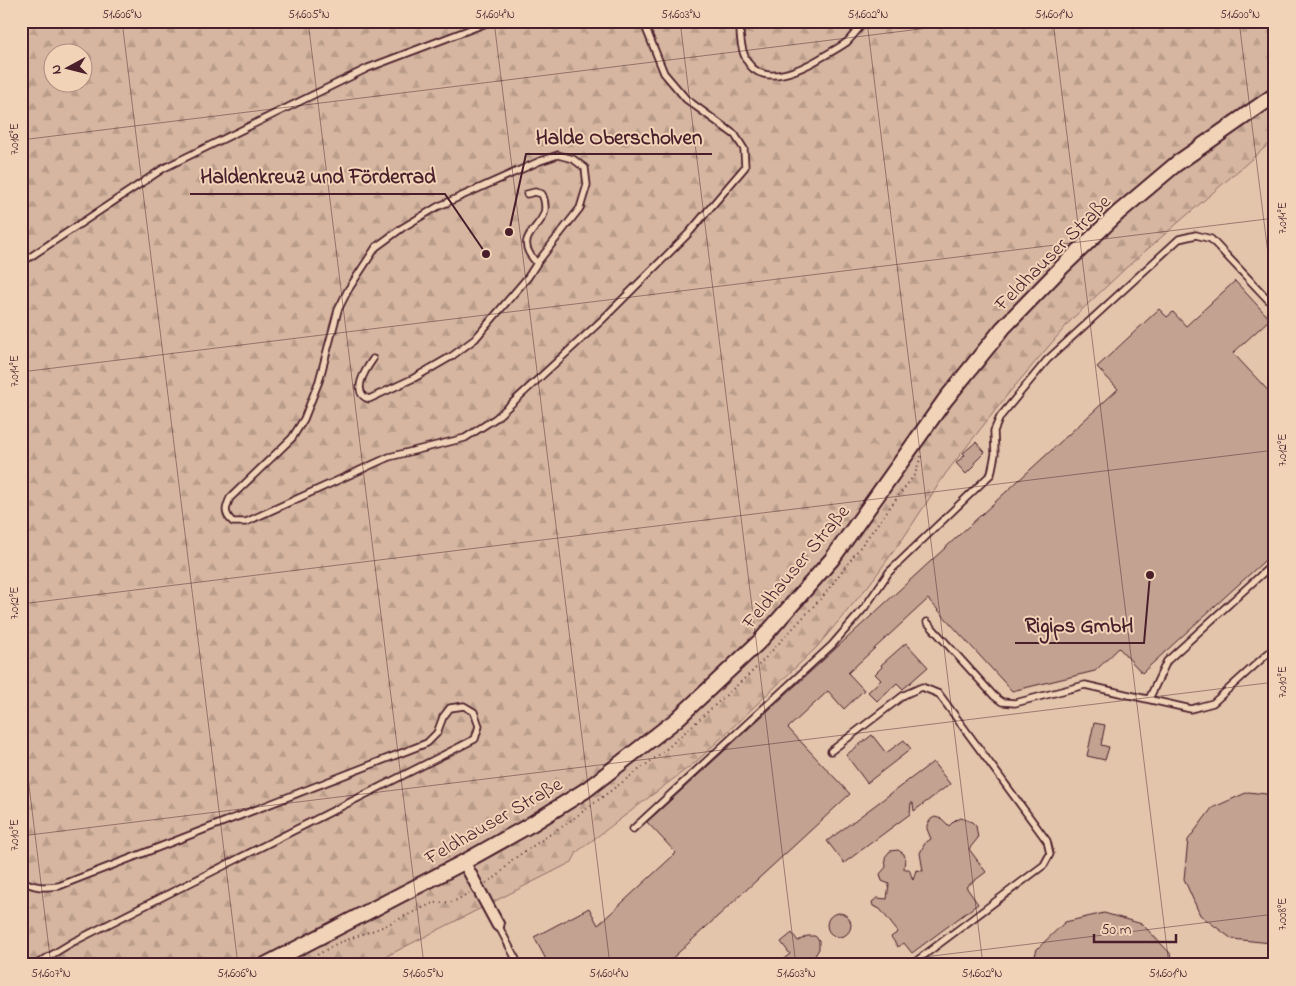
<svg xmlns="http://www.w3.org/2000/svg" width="1296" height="986" font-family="'Indie Flower',sans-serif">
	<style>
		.built { fill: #e3c5ac }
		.forest { fill: url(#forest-firs); stroke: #906a66; fill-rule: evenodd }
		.building { fill: #c3a291; stroke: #4a1f2b }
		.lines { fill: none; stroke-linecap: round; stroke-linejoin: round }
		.service-casing { stroke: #4a1f2b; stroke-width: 9 }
		.minor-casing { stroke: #4a1f2b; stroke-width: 15 }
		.tertiary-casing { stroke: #4a1f2b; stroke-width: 18 }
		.path { stroke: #4a1f2b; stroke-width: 2; stroke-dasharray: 1 4; stroke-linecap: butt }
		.service { stroke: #f1d4b8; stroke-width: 5.5 }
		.minor { stroke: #f1d4b8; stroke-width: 11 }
		.tertiary { stroke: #f1d4b8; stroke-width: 14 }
		.ticks { fill: none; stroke: #4a1f2b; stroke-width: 1; stroke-opacity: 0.45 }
		.labels { text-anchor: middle; stroke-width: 4; stroke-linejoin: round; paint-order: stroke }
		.street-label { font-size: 20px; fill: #4a1f2b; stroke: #f1d4b8 }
		.leader { fill: none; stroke: #4a1f2b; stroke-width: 2 }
		.callout-dot { fill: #4a1f2b; stroke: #f1d4b8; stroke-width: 2 }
		.callout-label { font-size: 21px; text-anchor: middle; font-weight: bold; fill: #4a1f2b; stroke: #f1d4b8; stroke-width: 4; stroke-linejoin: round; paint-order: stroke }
		.neatline { fill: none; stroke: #4a1f2b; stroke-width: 2 }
		.ticks-label { font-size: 12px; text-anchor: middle; fill: #4a1f2b }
	</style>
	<defs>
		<pattern id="forest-firs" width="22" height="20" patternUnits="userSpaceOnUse" patternTransform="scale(1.25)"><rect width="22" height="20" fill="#d6b6a0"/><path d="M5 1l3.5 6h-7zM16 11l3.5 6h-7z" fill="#b99c8a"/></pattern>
	</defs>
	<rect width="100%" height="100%" fill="#f1d4b8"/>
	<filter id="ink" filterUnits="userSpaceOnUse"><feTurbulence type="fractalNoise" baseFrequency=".02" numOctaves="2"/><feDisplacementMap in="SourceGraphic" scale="10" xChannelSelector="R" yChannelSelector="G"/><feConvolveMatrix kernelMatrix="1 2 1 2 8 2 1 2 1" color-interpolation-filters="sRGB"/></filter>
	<g filter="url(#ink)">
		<path class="built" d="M1275,142v823h-906l203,-103 5,-9 120,-92 119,-113 53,-63 35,-48 42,-64 62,-79 64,-75 55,-52 142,-123z"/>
		<path class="forest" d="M29,21h1246v121l-6,2 -142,123 -55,52 -64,75 -62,79 -42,64 -35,48 -53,63 -119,113 -120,91 -5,10 -203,103h-348v-939zM52,52h30v30h-30z"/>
		<g class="building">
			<path d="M1235,281l35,38 -37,34 42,45v153l-133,122 -23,-25 -24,23 -83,20 -84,-92 -80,74 16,17 -20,19 -16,-18 -40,37 62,66 -185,171h-116l-15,-28 55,-29 9,17 78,-72 -29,-31 471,-433 -21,-22 62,-58 8,8 6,-5 13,14z"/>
			<path d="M976,442l9,10 -11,11 1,2 -9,9 -10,-11 9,-8 -2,-2z"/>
			<path d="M906,643l22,24 -25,22 -6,-6 -20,18 -9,-9 13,-12 -6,-6 7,-7 -1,-2z"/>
			<path d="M1094,723l11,2 -4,20 8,2 -4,13 -18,-4z"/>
			<path d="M872,735l14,18 18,-13 7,9 -44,34 -21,-28z"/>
			<path d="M933,762l17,22 -36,27 -1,-8h-2l-1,11 -66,49 -17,-22z"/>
			<path d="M1248,792l27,3v147l-4,1 -39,-4 -32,-24 -16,-36 4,-39 24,-32z"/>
			<path d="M935,817l7,2 7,7 6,-6 6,-2 11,4 4,4 2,12 -9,11 17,23 -20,15 12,17 -66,49 -8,-10 -6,4 -7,-10 7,-5 -18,-23 -7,-3 -1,-4 5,-4 10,1 2,-15 -7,-3 -2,-7 6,-7 -1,-10 5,-6 8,-1 6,4 1,4 -1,11h5l4,11 3,-10 7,1 -3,-18 5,-10 6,-4 -4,-10v-4l4,-6z"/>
			<path d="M1104,913l38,11 28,29 2,12h-140l5,-16 28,-27z"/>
			<circle cx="839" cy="925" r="12"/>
			<path d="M792,933l6,8 9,-5h8l4,4v9l-6,10 -8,6h-29l14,-11 -9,-12z"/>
		</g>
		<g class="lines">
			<defs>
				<g id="service">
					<path d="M740,21c-2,67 38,63 84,35 7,-4 16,-9 23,-14 6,-6 12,-14 18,-21"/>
					<path d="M21,263l143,-95 204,-100 124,-47"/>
					<path d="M537,263l43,-55 7,-23 -2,-17 -12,-9 -15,-4 -18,6 -103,46 -35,21 -26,19 -28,43 -10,20 -19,71 -15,38 -12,19 -62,60c-5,11 -6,16 3,24h13l143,-65 76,-19 31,-20 106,-98 86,-86 57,-67 -1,-18 -9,-14 -49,-36 -22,-26 -21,-52"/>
					<path d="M373,359c-7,10 -23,34 -4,40l45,-21 38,-22 23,-17 53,-62 9,-14c-32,-33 21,-34 5,-69l-7,-2 -8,2"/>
					<path d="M927,622l67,74 8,6 13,1 70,-18 106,24 22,-6 62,-56"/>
					<path d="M1149,699l18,-38 108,-99"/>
					<path d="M831,751l73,-56 18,-8 17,7 108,147 3,13 -6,11 -133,100"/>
					<path d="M633,829l199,-184 33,-38 24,-35 102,-98 4,-20 -1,-23 6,-14 47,-57 132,-121 17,-4 15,4 64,68"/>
					<path d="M21,880c13,8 24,8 38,6l368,-143 10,-10 6,-16 7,-9 14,-2 10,6 5,14 -4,13 -402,203 -38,23"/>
					<path d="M498,925l21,40"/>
				</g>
				<path id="minor" d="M464,862l34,63"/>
				<path id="tertiary" d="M265,965l199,-103 66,-37 56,-35 90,-70 84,-79 72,-82 113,-159 58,-72 59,-61 56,-54 58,-49 99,-69"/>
			</defs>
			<use href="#service" class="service-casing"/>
			<use href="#minor" class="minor-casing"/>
			<use href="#tertiary" class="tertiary-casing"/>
			<g class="path">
				<path d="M486,883l12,-7 14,-16 58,-39 93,-69 91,-82 70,-75 91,-121 6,-18"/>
				<path d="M300,965l38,-22 42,-15 53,-25 20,-1 16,-9"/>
			</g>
			<use href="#service" class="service"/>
			<use href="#minor" class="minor"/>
			<use href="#tertiary" class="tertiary"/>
		</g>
	</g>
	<path class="ticks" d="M122,21l116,944M308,21l116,944M494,21l116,944M680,21l116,944M867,21l116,944M1053,21l116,944M1239,21l36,289M21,140l964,-119M21,372l1254,-154M21,604l1254,-154M21,720l30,245M21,836l1254,-154M859,965l416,-51"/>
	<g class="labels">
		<g class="street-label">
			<text transform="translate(1052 252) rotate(-45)" y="7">Feldhauser Straße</text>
			<text transform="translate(795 566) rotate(-50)" y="7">Feldhauser Straße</text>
			<text transform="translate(493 820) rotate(-30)" y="7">Feldhauser Straße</text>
		</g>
	</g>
	<path class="leader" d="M509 232L526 154H712M486 254L445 194H190M1150 575L1144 643H1015"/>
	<g class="callout-dot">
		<circle cx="509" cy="232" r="5"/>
		<circle cx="486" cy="254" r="5"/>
		<circle cx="1150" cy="575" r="5"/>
	</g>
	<g class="callout-label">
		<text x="619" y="144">Halde Oberscholven</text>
		<text x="318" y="183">Haldenkreuz und Förderrad</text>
		<text x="1079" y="632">Rigips GmbH</text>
	</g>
	<rect width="1296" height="986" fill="none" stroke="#f1d4b8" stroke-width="55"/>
	<g transform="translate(68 68) rotate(263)"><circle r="24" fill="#f1d4b8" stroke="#ae8c80"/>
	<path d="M0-4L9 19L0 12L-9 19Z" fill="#4a1f2b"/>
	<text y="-8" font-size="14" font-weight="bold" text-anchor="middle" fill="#4a1f2b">N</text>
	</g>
	<path d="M1094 934v8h82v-8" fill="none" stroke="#4a1f2b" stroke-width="2.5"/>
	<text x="1101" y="934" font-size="15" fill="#4a1f2b" stroke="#f1d4b8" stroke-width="4" paint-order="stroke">50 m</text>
	<rect x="28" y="28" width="1240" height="930" class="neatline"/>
	<g class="ticks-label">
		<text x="122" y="18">51.606°N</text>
		<text x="309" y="18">51.605°N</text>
		<text x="495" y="18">51.604°N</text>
		<text x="681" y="18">51.603°N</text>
		<text x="868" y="18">51.602°N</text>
		<text x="1054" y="18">51.601°N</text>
		<text x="1240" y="18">51.600°N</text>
		<text transform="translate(14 139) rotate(-90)" y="4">7.016°E</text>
		<text transform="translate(1282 218) rotate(-90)" y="4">7.014°E</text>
		<text transform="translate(14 371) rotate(-90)" y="4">7.014°E</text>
		<text transform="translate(1282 450) rotate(-90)" y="4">7.012°E</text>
		<text transform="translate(14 603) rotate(-90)" y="4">7.012°E</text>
		<text transform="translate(1282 682) rotate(-90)" y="4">7.010°E</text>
		<text transform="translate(14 835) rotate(-90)" y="4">7.010°E</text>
		<text transform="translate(1282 914) rotate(-90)" y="4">7.008°E</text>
		<text x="51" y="977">51.607°N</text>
		<text x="237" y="977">51.606°N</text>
		<text x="423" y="977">51.605°N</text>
		<text x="609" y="977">51.604°N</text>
		<text x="796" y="977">51.603°N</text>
		<text x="982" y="977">51.602°N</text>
		<text x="1168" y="977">51.601°N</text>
	</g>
</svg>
